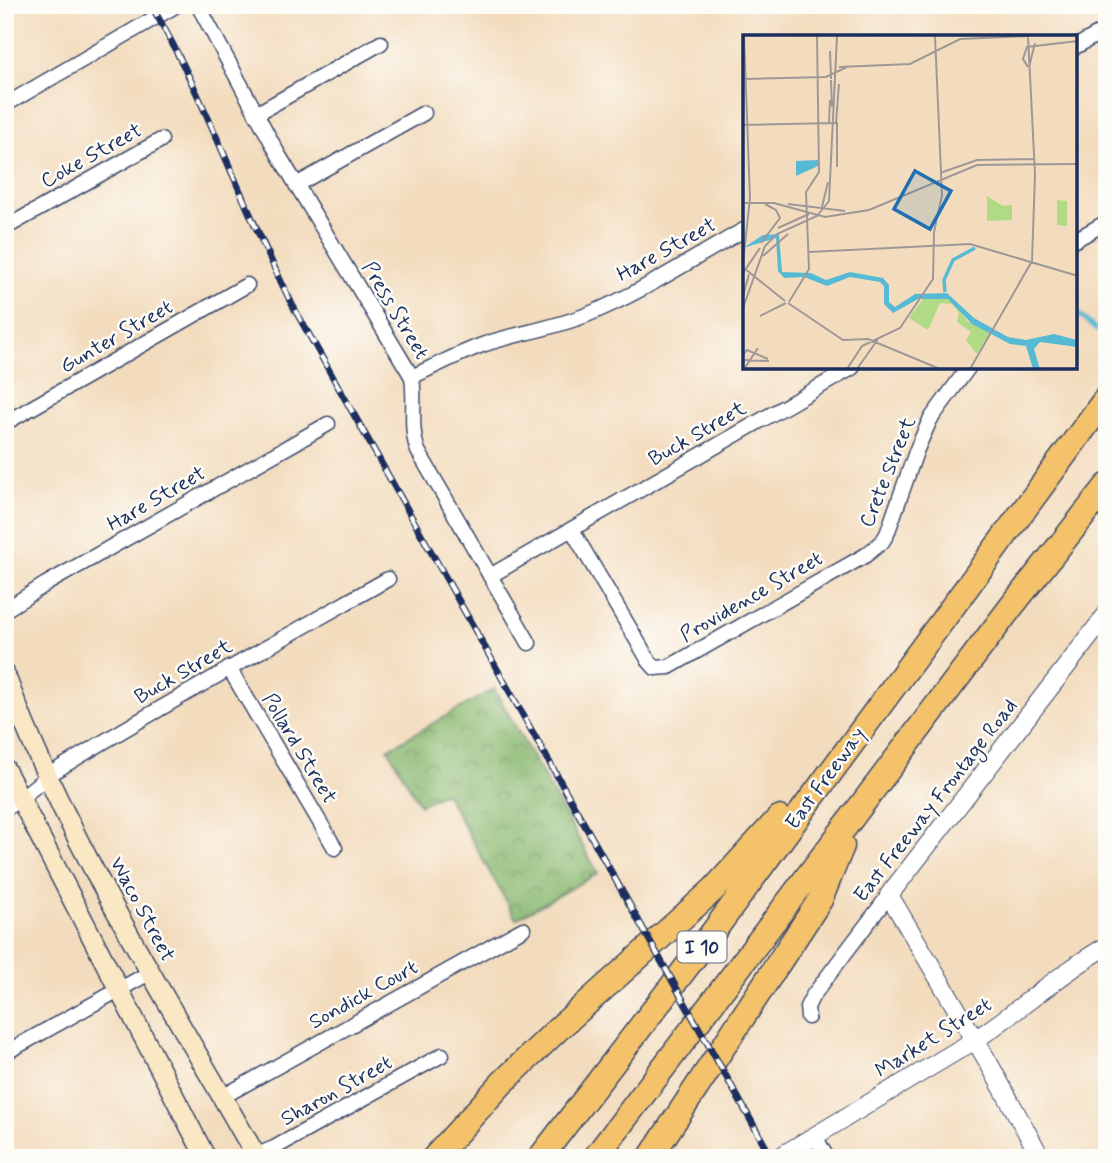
<svg xmlns="http://www.w3.org/2000/svg" width="1112" height="1163" font-family="Mynerve,sans-serif">
	<style>
		.forest { fill: url(#forest-crowns); stroke: #547468; stroke-width: 2 }
		.lines { fill: none; stroke-linecap: round; stroke-linejoin: round }
		.stream { stroke: #57bad5; stroke-width: 4.5 }
		.minor-casing { stroke: #3b496c; stroke-width: 17 }
		.tertiary-casing { stroke: #3b496c; stroke-width: 20 }
		.secondary-casing { stroke: #3b496c; stroke-width: 22 }
		.motorway-casing { stroke: #3b496c; stroke-width: 27 }
		.minor { stroke: #fff; stroke-width: 14 }
		.tertiary { stroke: #fff; stroke-width: 18 }
		.secondary { stroke: #fae7c3; stroke-width: 19 }
		.motorway { stroke: #f3c26a; stroke-width: 24 }
		.rail-casing { stroke: #1b2f5e; stroke-width: 7 }
		.rail { stroke: #fdfcf7; stroke-width: 4.5; stroke-dasharray: 13; stroke-linecap: butt }
		.labels { text-anchor: middle; stroke-width: 5; stroke-linejoin: round; paint-order: stroke }
		.shield { fill: #fdfcf7; stroke: #5f6c8c; stroke-width: 2 }
		.shield-label { font-size: 19px; font-weight: bold; fill: #1b2f5e }
		.street-label { font-size: 21px; fill: #1b2f5e; stroke: #fdfcf7 }
		.inset-river { fill: none; stroke: #57bad5; stroke-width: 3.5 }
		.inset-road { fill: none; stroke: #9d9797; stroke-width: 2 }
		.view { fill: #1f6fb2; fill-opacity: 0.15; stroke: #1f6fb2; stroke-width: 3.5 }
		.inset-edge { fill: none; stroke: #1b2f5e; stroke-width: 3.5 }
	</style>
	<defs>
		<pattern id="forest-crowns" width="20" height="18" patternUnits="userSpaceOnUse" patternTransform="scale(1.75)"><rect width="20" height="18" fill="#8cba72"/><path d="M2 6a3 3 0 1 1 6 0M12 15a3 3 0 1 1 6 0" fill="none" stroke="#729861"/></pattern>
	</defs>
	<rect width="100%" height="100%" fill="#fdfcf7"/>
	<filter id="ink" filterUnits="userSpaceOnUse"><feTurbulence type="fractalNoise" baseFrequency=".0143" numOctaves="2"/><feDisplacementMap in="SourceGraphic" scale="14" xChannelSelector="R" yChannelSelector="G"/><feConvolveMatrix kernelMatrix="1 2 1 2 8 2 1 2 1" color-interpolation-filters="sRGB"/></filter>
	<filter id="wash" filterUnits="userSpaceOnUse"><feTurbulence type="fractalNoise" baseFrequency=".00686" numOctaves="4" result="noise"/><feDisplacementMap in="SourceGraphic" scale="28" xChannelSelector="R" yChannelSelector="G"/><feGaussianBlur stdDeviation="1.57" result="paint"/><feColorMatrix in="noise" values="0 0 0 0 0 0 0 0 0 0 0 0 0 0 0 0 0 1.4 0 .05"/><feComposite in="paint" operator="in"/></filter>
	<g filter="url(#wash)">
		<rect width="100%" height="100%" fill="#f3dcbd"/>
		<path class="forest" d="M494,689l104,184 -82,46 -71,-127 -25,13 -32,-56z"/>
		<g class="lines">
			<path class="stream" d="M1075,311l21,19"/>
		</g>
	</g>
	<g filter="url(#ink)">
		<g class="lines">
			<defs>
				<g id="minor">
					<path d="M198,5l80,149 134,223c4,25 -3,50 6,74l111,192"/>
					<path d="M1075,47l32,-18"/>
					<path d="M5,105l172,-100"/>
					<path d="M256,114l125,-71"/>
					<path d="M296,185l128,-72"/>
					<path d="M5,228l156,-88"/>
					<path d="M1075,240l32,-18"/>
					<path d="M412,377c24,-12 48,-24 73,-33 34,-11 70,-16 104,-30 54,-22 104,-56 155,-84"/>
					<path d="M5,423l242,-138"/>
					<path d="M572,530l77,131 6,7 14,-1 197,-112 16,-13 5,-8 30,-85 13,-29 38,-52"/>
					<path d="M490,576l362,-208"/>
					<path d="M5,610l41,-26 282,-160"/>
					<path d="M229,668l106,180"/>
					<path d="M5,809c20,-12 35,-29 55,-41 108,-66 218,-127 328,-189"/>
					<path d="M808,1017l-1,-10 5,-10 77,-102"/>
					<path d="M5,1053l146,-81"/>
					<path d="M224,1096l299,-167"/>
					<path d="M815,1136l12,22"/>
					<path d="M250,1158l24,-10 168,-93"/>
				</g>
				<g id="tertiary">
					<path d="M778,1158l197,-118c45,-30 85,-67 132,-94"/>
					<path d="M1041,1158l-54,-98 -98,-165 218,-281"/>
				</g>
				<g id="secondary">
					<path d="M5,674c62,170 164,327 252,484"/>
					<path d="M5,769l201,389"/>
				</g>
				<g id="motorway">
					<path d="M434,1158l68,-75 55,-53 156,-140 66,-72"/>
					<path d="M540,1158l162,-211 405,-550"/>
					<path d="M595,1158l416,-551 96,-121"/>
					<path d="M650,1158l170,-258 22,-54"/>
				</g>
			</defs>
			<use href="#minor" class="minor-casing"/>
			<use href="#tertiary" class="tertiary-casing"/>
			<use href="#secondary" class="secondary-casing"/>
			<use href="#motorway" class="motorway-casing"/>
			<use href="#minor" class="minor"/>
			<use href="#tertiary" class="tertiary"/>
			<use href="#secondary" class="secondary"/>
			<use href="#motorway" class="motorway"/>
			<defs>
				<path id="rail" d="M151,5c56,95 92,204 143,303l478,850"/>
			</defs>
			<use href="#rail" class="rail-casing"/>
			<use href="#rail" class="rail"/>
		</g>
	</g>
	<g class="labels">
		<rect class="shield" x="677.5" y="931.5" width="49" height="31" rx="5"/>
		<g class="shield-label">
			<text x="702" y="954">I 10</text>
		</g>
		<g class="street-label">
			<text transform="translate(91 155) rotate(-29)" y="7">Coke Street</text>
			<text transform="translate(666 249) rotate(-29)" y="7">Hare Street</text>
			<text transform="translate(396 310) rotate(59)" y="7">Press Street</text>
			<text transform="translate(116 336) rotate(-30)" y="7">Gunter Street</text>
			<text transform="translate(697 433) rotate(-30)" y="7">Buck Street</text>
			<text transform="translate(887 472) rotate(-68)" y="7">Crete Street</text>
			<text transform="translate(156 498) rotate(-30)" y="7">Hare Street</text>
			<text transform="translate(751 596) rotate(-30)" y="7">Providence Street</text>
			<text transform="translate(183 671) rotate(-30)" y="7">Buck Street</text>
			<text transform="translate(300 748) rotate(59)" y="7">Pollard Street</text>
			<text transform="translate(825 778) rotate(-54)" y="7">East Freeway</text>
			<text transform="translate(935 800) rotate(-52)" y="7">East Freeway Frontage Road</text>
			<text transform="translate(143 909) rotate(62)" y="7">Waco Street</text>
			<text transform="translate(363 994) rotate(-29)" y="7">Sondick Court</text>
			<text transform="translate(933 1037) rotate(-32)" y="7">Market Street</text>
			<text transform="translate(336 1090) rotate(-29)" y="7">Sharon Street</text>
		</g>
	</g>
	<g transform="translate(743 35)">
		<rect width="334" height="334" fill="#f3dcbd"/>
		<path d="M244,161l16,10 9,-1v15l-25,1zM314,165l10,1v25l-10,-1zM180,264h26l5,3 13,19 24,11 -14,22 -11,-14 5,-8 -14,-10 2,-9 -7,-9 -12,-1 -12,27 -19,-12z" fill="#b1da85"/>
		<path d="M75,125v6l-22,10v-15zM36,199l3,38 29,1 15,7 24,-8 33,6 6,7v17l6,5 20,-13 32,-1 27,25 34,19 18,3 28,-6 23,6v7l-37,-5 -6,7 6,20h-7l-7,-23 -16,-2 -38,-20 -24,-25h-30l-25,14 -9,-9v-18l-4,-4 -30,-5 -23,9 -23,-9 -20,1 -6,-7 -2,-33 -33,10 20,-13z" fill="#57bad5"/>
		<path class="inset-river" d="M202,257l-1,-12 9,-20 22,-12"/>
		<path class="inset-road" d="M87,16l1,28M96,32l71,-3 50,-25 70,-3M285,32l-5,-8 4,-12 51,-6M286,32l6,-24M0,44l83,-2 21,-10M88,45l1,27M86,88l1,-23M0,90l93,-2 3,-39M94,132v-45M197,138l37,-13 57,-1M0,168h31l51,14 44,-7 108,-45 101,-1M45,169l57,7M79,172l6,-25M35,193l31,-14M18,208l19,-25 -4,-8 -11,-6M66,217l161,-8 108,32M20,221l25,-22M0,228l7,-65 -6,-162M1,233l41,33M0,238l17,-25M0,261l6,-22M46,267l20,-33 -3,-77 13,-20 -2,-136M45,268l55,37 25,-1 72,30M0,273l22,-62 12,-12 40,-18 12,-15 8,-165M17,281l26,-13M0,320l4,-5 21,9M0,325l26,1M1,334l14,-21M104,334l15,-23 38,-18 33,-49 1,-47 8,-37 -7,-159M114,334l21,-30M227,334l62,-108 3,-87 -7,-138"/>
		<path class="view" d="M172,136l36,20 -21,38 -36,-20z"/>
		<rect width="334" height="334" class="inset-edge"/>
	</g>
	<rect width="1112" height="1163" fill="none" stroke="#fdfcf7" stroke-width="28"/>
</svg>
